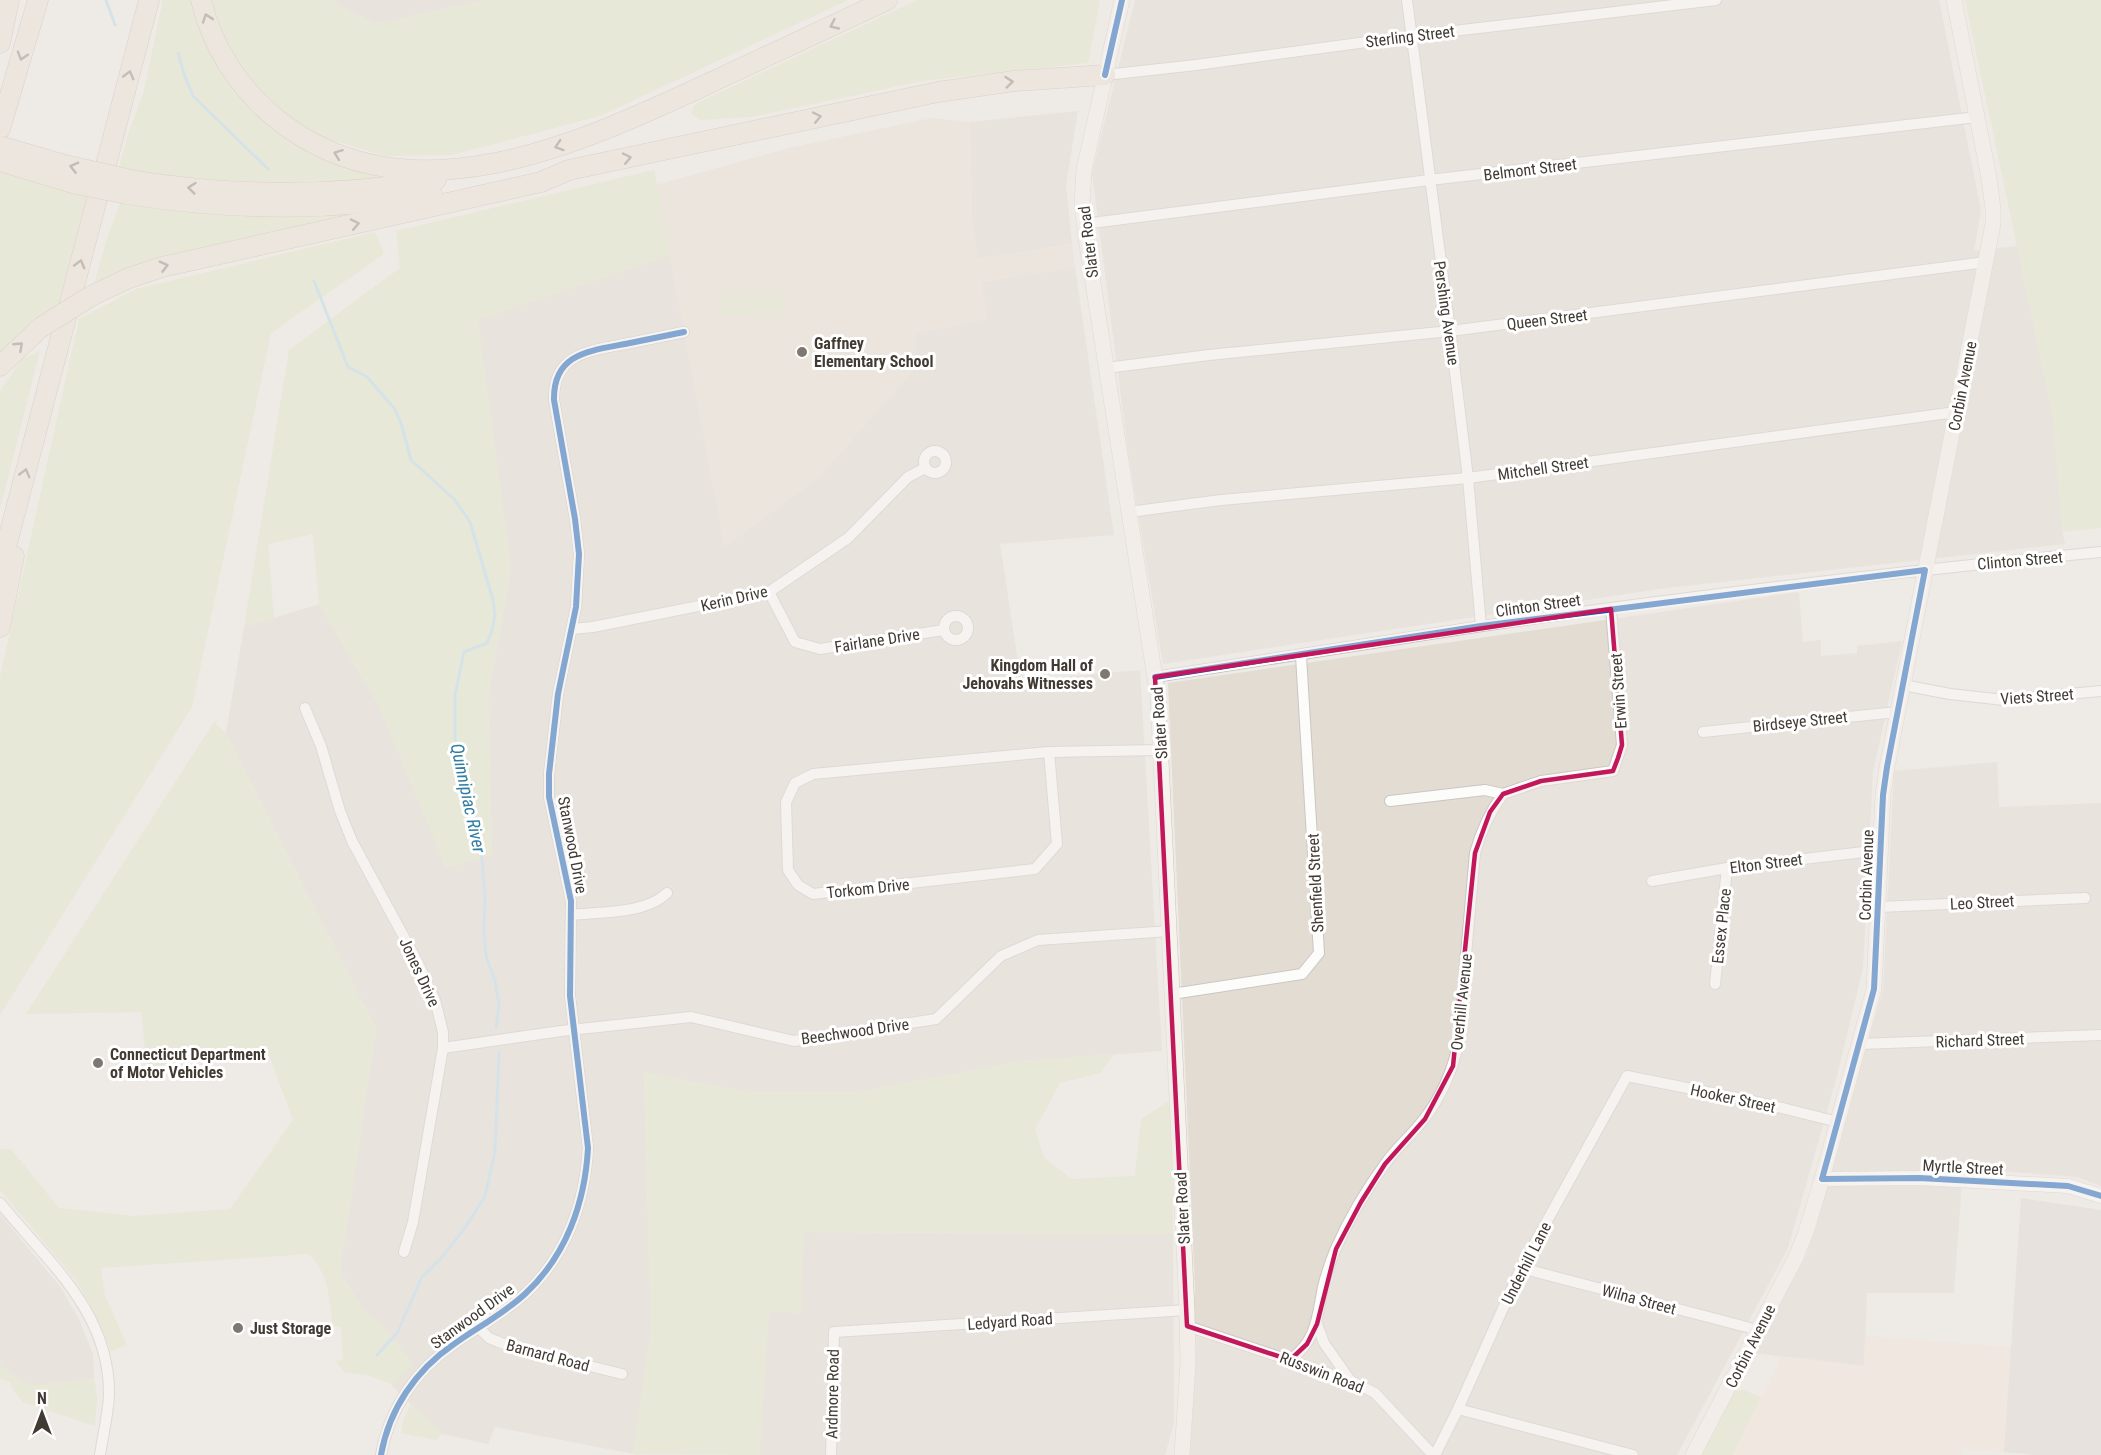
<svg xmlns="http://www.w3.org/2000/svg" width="2101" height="1455" font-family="'Roboto Condensed',sans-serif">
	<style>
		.residential { fill: #e2dcd3 }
		.commercial { fill: #f1e4d9 }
		.industrial { fill: #ded9d4 }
		.education { fill: #e9e1d5 }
		.green { fill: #dee7c7 }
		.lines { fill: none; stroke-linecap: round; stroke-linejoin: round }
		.stream { stroke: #b7dceb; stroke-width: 3 }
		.minor-casing { stroke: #cac6c2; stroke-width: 12 }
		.tertiary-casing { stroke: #cac6c2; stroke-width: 15 }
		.secondary-casing { stroke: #ccc7bd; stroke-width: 16 }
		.motorway-casing { stroke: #c5b5a2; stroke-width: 21 }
		.minor { stroke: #fcfcfb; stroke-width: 10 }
		.tertiary { stroke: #fcfcfb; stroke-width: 14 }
		.secondary { stroke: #f6f2ed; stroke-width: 15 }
		.motorway { stroke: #ebe2d8; stroke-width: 20 }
		.motorway-bridge-casing { stroke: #c5b5a2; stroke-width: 21; stroke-linecap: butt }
		.motorway-bridge { stroke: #ebe2d8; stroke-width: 20 }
		.cycleway-casing { stroke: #fff; stroke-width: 10 }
		.cycleway { stroke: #0057b8; stroke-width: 6 }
		.oneway { stroke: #8e867e }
		.marked { fill: none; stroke: #c2185b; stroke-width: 4.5; stroke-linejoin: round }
		.poi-dot { fill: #7e7872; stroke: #fff; stroke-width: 2 }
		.labels { text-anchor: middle; stroke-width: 6; stroke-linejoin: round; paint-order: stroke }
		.street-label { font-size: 16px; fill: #423b34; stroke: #fff }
		.poi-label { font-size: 16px; font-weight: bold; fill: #423b34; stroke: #fff; text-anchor: start }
		.water-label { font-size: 18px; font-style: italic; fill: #307da2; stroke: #fff }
	</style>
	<rect width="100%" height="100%" fill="#eeeae6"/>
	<g class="residential">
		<path d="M330,0h155l-109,24z"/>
		<path d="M1135,0h804l42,210 -7,41 43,-5 37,175 8,110 3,13 -399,44 -503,76 -35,-213 -36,-278z"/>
		<path d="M1078,111l-12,74 6,59 -95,15 -5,-36 -2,-101z"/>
		<path d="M670,255l55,292 191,-214 71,-14 -6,-37 94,-15 39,268 -114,9 21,137 119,-11 22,381 -140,10 -164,31h-111l-103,-19 7,256 -17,124 5,2 -144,-28 -7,17 -46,-10 -51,-49 21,-21 -32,-41 -14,-9 -26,-43 36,-242 -150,-296 18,-106 75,-23 59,100 114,151 -4,-156 23,-130 -34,-249z"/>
		<path d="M1799,592l4,50 18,-2v16l36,-3v-7l45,-5 -29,131 -10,196 -26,108 -49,172 -111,207h-488l6,-169 -27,-603z"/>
		<path d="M1997,762l2,45 102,-4v383l-24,-9 -114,-9 -9,125h-87l-3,73 -111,-13 54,-99 76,-264 11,-219z"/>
		<path d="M0,1214l61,74 18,31 14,35 1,25 -65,7 -29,-21z"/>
		<path d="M803,1232l370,2 1,189 -9,32h-406l10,-145 32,3z"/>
	</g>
	<path class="commercial" d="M1865,1336l146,11 -7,105 -41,-4 -1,7h-230l50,-99 82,10z"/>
	<path class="industrial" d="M2021,1198l80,12v245h-65l-32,-3z"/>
	<path class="education" d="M932,118l38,4 2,101 6,36 94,-15 3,23 -94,15 6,37 -70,14 -3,38 -96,107 -93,69 -55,-291 -171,13 117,-73 177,-49z"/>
	<g class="green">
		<path d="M163,0h31l48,95 145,80v4l-136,7 -133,-15 9,-34 17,-46z"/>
		<path d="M211,0h119l46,24 109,-24h363l-248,116 -148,39 -67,1 -60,-18 -56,-32 -40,-53 -13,-33z"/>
		<path d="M917,0h183l-12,63 -166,18 -171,36 -51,3 -9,-7 4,-9z"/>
		<path d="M1965,0h136v528l-39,4 -8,-111z"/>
		<path d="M0,168l88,25 -29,115 -59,50z"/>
		<path d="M654,170l16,85 -192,65 33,249 -23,130 4,156 -46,13 -68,-164 -59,-100 -6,-70 -45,10 6,74 -30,9 45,-277 111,-82 -4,-37z"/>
		<path d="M121,200l109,14 81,2 81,-10 -299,82 14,-49z"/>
		<path d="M375,232l9,22 -113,79 -79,374 -192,308v-338l79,-358 57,-30z"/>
		<path d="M781,294l1,20 -63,1v-20z"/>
		<path d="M40,351l-40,158v-118l22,-32z"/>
		<path d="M214,722l12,11 150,296 -36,242 26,43 15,10 32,40 -22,21 -1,-2 -24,-8 -22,-3 -9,-11 8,-1 -2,-33 -8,-1c-4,-26 -4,-55 -25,-72l-207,14 4,28 22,49 -16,6 -22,-49 -14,-23 -75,-89v-41h11l48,59 75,8 96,-7 63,-89 -25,-68 -121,15 -6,-55 -115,2z"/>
		<path d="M1114,1054l-14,19 -40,10 -25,47 9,27 27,22 64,-3 6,-57 30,-19 2,134 -369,-2 -3,81 -32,-2 -10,144 -126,-1 18,-125 -7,-257 103,20h111l164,-31z"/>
		<path d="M0,1365l29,21 65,-7 3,18 -2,29 -72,-24 -10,-12 -3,-8 -10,-3z"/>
		<path d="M1743,1390l18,7 -29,58h-31l34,-64z"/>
		<path d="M411,1404l31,30 -6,6 -35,-7 3,-15z"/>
	</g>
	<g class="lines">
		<g class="stream">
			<path d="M106,0l9,25"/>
			<path d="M178,53l6,21 9,22 75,73"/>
			<path d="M314,281l34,86 19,10 27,31 7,15 10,37 44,40 15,22 23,78 2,15 -3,16 -5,12 -23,9 -9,43v44l26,108 4,48 -1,37 2,24 9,25 4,24 -3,23"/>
			<path d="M377,1355l20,-22 25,-56 21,-21 22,-28 20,-32 10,-44 4,-100"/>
		</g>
		<defs>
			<g id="minor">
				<path d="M1407,0l43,331 18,147 13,148"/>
				<path d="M1105,75l91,-10 215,-29 305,-36"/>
				<path d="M1084,224l345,-44 548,-63"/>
				<path d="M1106,368l103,-13 241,-24 536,-69"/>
				<circle cx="935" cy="462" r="11"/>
				<path d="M1129,512l92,-12 247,-22 488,-66"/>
				<path d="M769,592l26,50 25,7 124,-19"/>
				<circle cx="956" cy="628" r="12"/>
				<path d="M572,629l21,-2 176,-35 79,-54 60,-61 17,-9"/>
				<path d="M1155,677c109,-16 218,-35 327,-51 206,-30 412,-54 619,-74"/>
				<path d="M1903,685l47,9 54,6 97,-9"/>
				<path d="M305,708l16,38 19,65 12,30 66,122 17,37 8,32v16l-30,174 -9,30"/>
				<path d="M1703,732l194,-20"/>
				<path d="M1049,752l8,92 -22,25 -222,25 -15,-9 -10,-15 -2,-68 9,-19 18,-9z"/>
				<path d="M1049,752l112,-2"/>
				<path d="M1390,801l95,-11 18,4 38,-13 72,-10 9,-26 -11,-136"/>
				<path d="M1652,881l75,-13 154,-18"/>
				<path d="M1879,907l206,-9"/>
				<path d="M572,915c28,-3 74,-1 95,-22"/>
				<path d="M1715,984l12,-116"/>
				<path d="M1172,994l130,-20 17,-21 -18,-297"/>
				<path d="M1860,1044l241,-9"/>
				<path d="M443,1048l118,-17 130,-14 103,24 142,-22 65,-63 37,-16 132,-9"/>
				<path d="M0,1203c48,59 110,109 109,192 -1,20 -6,40 -9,60"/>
				<path d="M1521,1268l237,62"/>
				<path d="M1317,1324l7,19 26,37"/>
				<path d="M1187,1326l164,55 24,12 58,62"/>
				<path d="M479,1328l10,10 20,8 113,28"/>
				<path d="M1290,1360c27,-20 27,-42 33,-73 3,-12 8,-27 13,-39 13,-29 30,-58 49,-84 11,-16 27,-29 39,-45 17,-22 28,-47 34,-74l17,-192c6,-22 14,-40 28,-59"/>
				<path d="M1458,1409l175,46"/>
				<path d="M381,1455c8,-46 35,-85 73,-111 24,-17 49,-30 71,-50 41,-38 60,-91 63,-146l-18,-152 1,-95 -22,-104v-23l9,-80 18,-87 3,-53 -4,-35 -21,-119c-1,-46 34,-49 71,-56 19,-4 39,-8 59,-12"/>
				<path d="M831,1455l3,-123 353,-22"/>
				<path d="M1435,1455l23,-46 63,-141 106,-192 135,27 76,19"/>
			</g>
			<path id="tertiary" d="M1822,1179l97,-1 149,8 33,10"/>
			<g id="secondary">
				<path d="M1122,0l-38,170 -2,34 4,34 72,459 29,613 1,54 -6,91"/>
				<path d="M1693,1455l103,-198 10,-25 16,-53 52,-190 9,-194 4,-28 106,-543v-15l-4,-31 -35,-178"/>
			</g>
			<g id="motorway">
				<path d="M201,0c11,47 39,90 77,120 132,105 305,22 436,-39 58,-27 115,-54 173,-81"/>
				<path d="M0,43l9,-43"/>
				<path d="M0,129l38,-129"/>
				<path d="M131,180c101,17 203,17 305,0"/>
				<path d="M127,194c101,16 204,18 305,0"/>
				<path d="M91,296l38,-18 33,-11 379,-85 28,-12 369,-78 76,-11 91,-6"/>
				<path d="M0,366l40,-38"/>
				<path d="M0,570l149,-570"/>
				<path d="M0,627l14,-71"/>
			</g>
		</defs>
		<use href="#minor" class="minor-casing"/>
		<use href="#tertiary" class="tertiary-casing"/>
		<use href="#secondary" class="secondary-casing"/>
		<use href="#motorway" class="motorway-casing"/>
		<use href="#minor" class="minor"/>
		<use href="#tertiary" class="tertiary"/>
		<use href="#secondary" class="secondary"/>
		<use href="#motorway" class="motorway"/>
		<defs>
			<g id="motorway-bridge">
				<path d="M0,146l65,19 66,15"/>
				<path d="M0,161l76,23 51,10"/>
				<path d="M40,328l51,-32"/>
			</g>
		</defs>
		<use href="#motorway-bridge" class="motorway-bridge-casing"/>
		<use href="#motorway-bridge" class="motorway-bridge"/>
		<defs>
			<g id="cycleway">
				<path d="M1105,75l17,-75"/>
				<path d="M1155,677l326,-51 444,-56 -38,197 -4,28 -9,194 -52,190 97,-1 149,8 33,10"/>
				<path d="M381,1455c8,-46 35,-85 73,-111 24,-17 49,-30 71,-50 41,-38 60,-91 63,-146l-18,-152 1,-95 -22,-104v-23l9,-80 18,-87 3,-53 -4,-35 -21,-119c-1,-46 34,-49 71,-56 19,-4 39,-8 59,-12"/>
			</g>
		</defs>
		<use href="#cycleway" class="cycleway-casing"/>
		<use href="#cycleway" class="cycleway"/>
	</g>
	<defs><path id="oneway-chevron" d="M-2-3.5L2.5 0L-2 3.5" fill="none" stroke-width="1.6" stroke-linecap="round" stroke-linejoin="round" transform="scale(1.5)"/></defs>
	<g class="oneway">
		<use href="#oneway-chevron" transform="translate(207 18) rotate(-109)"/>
		<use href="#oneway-chevron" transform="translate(834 25) rotate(155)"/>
		<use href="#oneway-chevron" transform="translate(22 56) rotate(107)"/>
		<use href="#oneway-chevron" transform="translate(129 75) rotate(-75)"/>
		<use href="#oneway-chevron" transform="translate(1009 82) rotate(-6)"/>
		<use href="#oneway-chevron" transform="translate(817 117) rotate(-12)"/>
		<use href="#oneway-chevron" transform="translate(559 146) rotate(162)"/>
		<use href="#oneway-chevron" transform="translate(338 154) rotate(-159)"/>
		<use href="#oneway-chevron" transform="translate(627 158) rotate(-12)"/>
		<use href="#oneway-chevron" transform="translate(74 167) rotate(-166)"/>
		<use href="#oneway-chevron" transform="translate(192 188) rotate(-174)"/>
		<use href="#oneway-chevron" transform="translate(355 224) rotate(-12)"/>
		<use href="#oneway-chevron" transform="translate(80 264) rotate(-75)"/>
		<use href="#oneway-chevron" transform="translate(164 266) rotate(-15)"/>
		<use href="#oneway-chevron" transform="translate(19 346) rotate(-43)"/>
		<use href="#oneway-chevron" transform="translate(25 473) rotate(-75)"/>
	</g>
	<path d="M0 0H2101V1455H0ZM1611,609l11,136 -4,13 -5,13 -72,10 -38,13 -13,18 -15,41 -22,213 -28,53 -40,45 -24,38 -25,47 -19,75 -10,20 -17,16 -103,-34 -32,-649z" fill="#eeeae6" fill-opacity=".55" fill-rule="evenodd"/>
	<path class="marked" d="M1611,609l11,136 -4,13 -5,13 -72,10 -38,13 -13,18 -15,41 -22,213 -28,53 -40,45 -24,38 -25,47 -19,75 -10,20 -17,16 -103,-34 -32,-649z"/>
	<g class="poi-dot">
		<circle cx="802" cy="352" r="6"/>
		<circle cx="1105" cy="674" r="6"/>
		<circle cx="98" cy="1063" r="6"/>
		<circle cx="238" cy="1328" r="6"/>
	</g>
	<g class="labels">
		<g class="street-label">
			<text transform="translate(1410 36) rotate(-7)" y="6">Sterling Street</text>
			<text transform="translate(1530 169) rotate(-7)" y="6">Belmont Street</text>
			<text transform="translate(1088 242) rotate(-97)" y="6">Slater Road</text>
			<text transform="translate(1447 313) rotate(82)" y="6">Pershing Avenue</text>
			<text transform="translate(1547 319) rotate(-7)" y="6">Queen Street</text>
			<text transform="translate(1962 386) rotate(-79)" y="6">Corbin Avenue</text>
			<text transform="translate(1543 468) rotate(-8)" y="6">Mitchell Street</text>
			<text transform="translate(2020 560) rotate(-5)" y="6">Clinton Street</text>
			<text transform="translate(734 598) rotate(-13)" y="6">Kerin Drive</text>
			<text transform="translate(1538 605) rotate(-8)" y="6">Clinton Street</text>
			<text transform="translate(877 640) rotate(-9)" y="6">Fairlane Drive</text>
			<text transform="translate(1618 691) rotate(-94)" y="6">Erwin Street</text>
			<text transform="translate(2037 696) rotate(-4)" y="6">Viets Street</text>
			<text transform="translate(1800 721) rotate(-6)" y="6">Birdseye Street</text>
			<text transform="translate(1159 723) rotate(-94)" y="6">Slater Road</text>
			<text transform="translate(573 845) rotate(79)" y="6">Stanwood Drive</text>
			<text transform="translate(1766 863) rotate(-7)" y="6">Elton Street</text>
			<text transform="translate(1866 875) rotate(-88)" y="6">Corbin Avenue</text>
			<text transform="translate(1315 883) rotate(-93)" y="6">Shenfield Street</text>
			<text transform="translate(868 888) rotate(-6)" y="6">Torkom Drive</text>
			<text transform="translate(1982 902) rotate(-3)" y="6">Leo Street</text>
			<text transform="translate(1721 926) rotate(-84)" y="6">Essex Place</text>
			<text transform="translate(420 972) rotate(65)" y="6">Jones Drive</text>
			<text transform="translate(1461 1002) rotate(-84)" y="6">Overhill Avenue</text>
			<text transform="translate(855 1031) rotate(-8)" y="6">Beechwood Drive</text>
			<text transform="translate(1980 1040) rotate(-2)" y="6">Richard Street</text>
			<text transform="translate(1733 1098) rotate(12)" y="6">Hooker Street</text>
			<text transform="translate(1963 1167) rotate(3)" y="6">Myrtle Street</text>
			<text transform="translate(1182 1208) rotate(-93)" y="6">Slater Road</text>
			<text transform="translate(1526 1263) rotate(-63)" y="6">Underhill Lane</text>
			<text transform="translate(1639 1299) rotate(15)" y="6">Wilna Street</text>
			<text transform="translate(472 1316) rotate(-36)" y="6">Stanwood Drive</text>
			<text transform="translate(1010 1321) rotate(-4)" y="6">Ledyard Road</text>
			<text transform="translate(1750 1346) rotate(-63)" y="6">Corbin Avenue</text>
			<text transform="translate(548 1355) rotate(15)" y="6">Barnard Road</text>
			<text transform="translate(1322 1372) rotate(21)" y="6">Russwin Road</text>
			<text transform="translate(832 1394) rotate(-89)" y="6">Ardmore Road</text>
		</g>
		<g class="poi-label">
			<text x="814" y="349">Gaffney<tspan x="814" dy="18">Elementary School</tspan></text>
			<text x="1093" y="671" text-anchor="end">Kingdom Hall of<tspan x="1093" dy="18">Jehovahs Witnesses</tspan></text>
			<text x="110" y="1060">Connecticut Department<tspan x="110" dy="18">of Motor Vehicles</tspan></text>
			<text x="250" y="1334">Just Storage</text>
		</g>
		<g class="water-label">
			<text transform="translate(468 798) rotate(78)" y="6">Quinnipiac River</text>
		</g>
	</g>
	<g transform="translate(42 1413)" stroke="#ffffff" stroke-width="4.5" paint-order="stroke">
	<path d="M0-4.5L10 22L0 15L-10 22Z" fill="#423b34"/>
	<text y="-9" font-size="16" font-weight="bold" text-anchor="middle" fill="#423b34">N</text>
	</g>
</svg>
